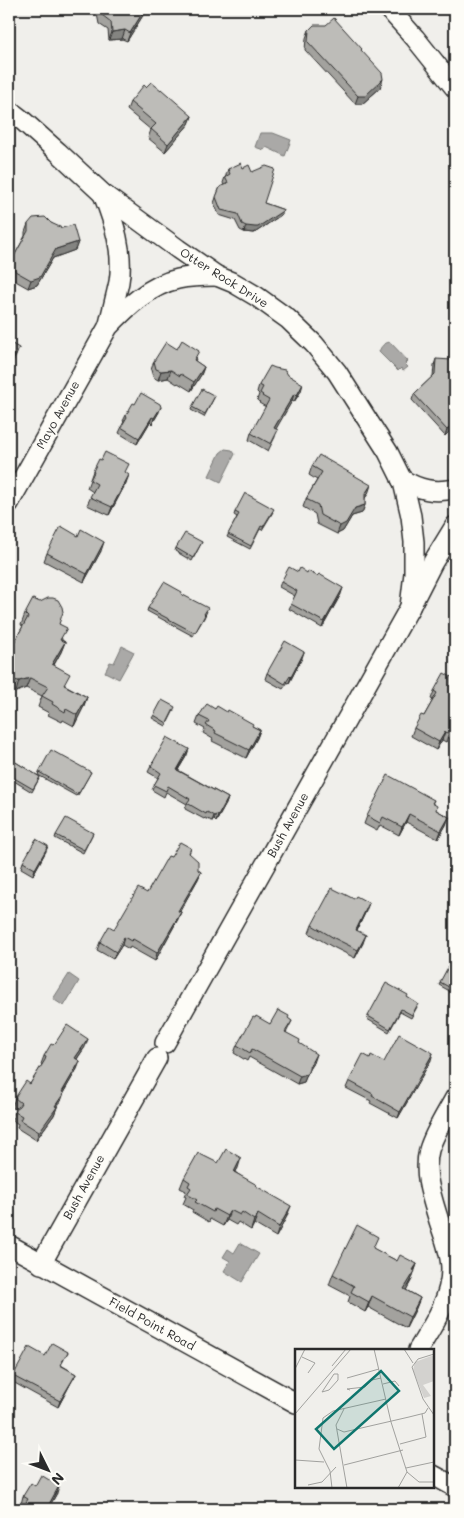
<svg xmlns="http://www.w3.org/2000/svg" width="464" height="1518" font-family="Mali,sans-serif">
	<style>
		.water { fill: #aaa9a7; stroke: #777775 }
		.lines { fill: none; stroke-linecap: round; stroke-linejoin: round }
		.minor-casing { stroke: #2b2b2b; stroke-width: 22 }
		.minor { stroke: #fdfcf7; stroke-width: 19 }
		.wall { fill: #a3a29e; stroke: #2b2b2b }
		.shaded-wall { fill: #848481; stroke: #2b2b2b }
		.building { fill: #bdbcb8; stroke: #2b2b2b }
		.labels { text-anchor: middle; stroke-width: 4; stroke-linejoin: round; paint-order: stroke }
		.street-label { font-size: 12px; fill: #2b2b2b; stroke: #fdfcf7 }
		.inset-road { fill: none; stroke: #a1a19e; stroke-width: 1 }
		.view { fill: #0f766e; fill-opacity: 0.15; stroke: #0f766e; stroke-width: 2.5 }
		.inset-edge { fill: none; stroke: #2b2b2b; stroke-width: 2.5 }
	</style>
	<rect width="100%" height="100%" fill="#f0efeb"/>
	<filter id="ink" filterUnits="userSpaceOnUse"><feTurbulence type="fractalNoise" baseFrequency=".02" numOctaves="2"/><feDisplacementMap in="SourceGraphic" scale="10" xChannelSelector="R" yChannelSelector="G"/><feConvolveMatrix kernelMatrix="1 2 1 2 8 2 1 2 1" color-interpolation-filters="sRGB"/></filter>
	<g filter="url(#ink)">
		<g class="water">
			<path d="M260,133h13l18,7 -6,16 -19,-9 -2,3 -9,-3z"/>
			<path d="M390,342l18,19 -3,3 3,3 -5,4 -2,-3 -3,3 -19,-19c2,-6 5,-9 11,-10z"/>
			<path d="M225,449l7,1 3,4 -14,28 -12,-6 11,-23z"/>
			<path d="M122,646l12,6 -15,27 -14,-7 5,-10 4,1z"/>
			<path d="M69,974l10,7 -15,25 -11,-7z"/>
			<path d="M240,1243l19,11 -17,28 -18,-11 6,-10 -7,-4 5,-8 6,4z"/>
		</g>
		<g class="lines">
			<defs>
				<g id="minor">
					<path d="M389,9l26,29 40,50"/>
					<path d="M9,110l13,10 36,32 45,42 75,55 39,27 17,7 22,13 32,23 26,25 23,28 28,44 23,36 15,30 8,34 3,26v31l-4,34"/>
					<path d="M103,194c11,28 21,58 16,88 -3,14 -7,29 -10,42"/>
					<path d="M401,479c19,11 32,14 54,10"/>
					<path d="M9,503l99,-176c19,-20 42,-42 70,-48 13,-3 26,-3 39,-3"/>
					<path d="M165,1043l245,-436 23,-45 22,-36"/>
					<path d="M9,1245l287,158"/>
					<path d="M41,1264l116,-206"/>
					<path d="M418,1350c15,-25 33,-51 33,-81 0,-16 -7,-33 -12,-48 -7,-23 -16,-47 -10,-71 5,-17 18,-37 26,-52"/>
					<path d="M433,1475l22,12"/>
				</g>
			</defs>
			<use href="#minor" class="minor-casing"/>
			<use href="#minor" class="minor"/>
		</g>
		<g class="wall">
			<path d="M95,9h52l-20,32 -5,-2 -13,1 -1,-10 -9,-6 -2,-10 -3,-2z"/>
			<path d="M309,30l53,19 -1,1 19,38 -18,16h-7l-50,-54 1,-12z"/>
			<path d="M130,102l62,14 -3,8 -24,28 -17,-14 3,-8 -24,-20z"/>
			<path d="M243,168l21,35 20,7 -3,5 -25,17 -3,1 -9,-1 -4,-2 -5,-10 -16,-5 -5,-12 6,-16 4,-2 -1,-2 2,-6 1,-1v-1l2,-6z"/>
			<path d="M51,223l27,19 -3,8 -22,8 -16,27 -9,3 -16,-9 -3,-11 3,-8 13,-24v-4l3,-8z"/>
			<path d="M177,349l19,10 -1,2 9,6 -3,8 -10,16 -13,-8 -1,1 -9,-6 -10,2 -5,-3 -2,-7 3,-9z"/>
			<path d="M436,359l16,9 3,3v60l-2,-3 -8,8 -33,-36 2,-6 19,-18 1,-11z"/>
			<path d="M288,375l13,16 -7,11 -2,-1 -17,28v8l-7,14 -19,-11 2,-7 15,-26 -7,-4 1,-1 -3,-2 2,-6 -2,-2 2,-7z"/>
			<path d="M215,396l-11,21 -13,-7 1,-3z"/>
			<path d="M135,404l24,8 -7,12 -2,-2 -13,22 -18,-11 5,-11 -1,-1 3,-6z"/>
			<path d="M312,466l56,28 -3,4v7l-3,8 -10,3 -9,15 -6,3 -20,-10 -2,-10 -12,-7 3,-8 11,-19 -8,-5z"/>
			<path d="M93,471l32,2 1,10 -17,32 -22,-10 6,-13 -6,-4z"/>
			<path d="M235,512h38l-11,18 -2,-1 -10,20 -23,-12 10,-20 -3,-2z"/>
			<path d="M78,536l23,15 -17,31 -40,-21 3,-8z"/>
			<path d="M202,542l-10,19 -17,-10 1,-3z"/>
			<path d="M298,572l43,22 -19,34 -33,-19 6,-13 -16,-9 2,-5z"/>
			<path d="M181,594l26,17 -3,7 -11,18 -46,-25 1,-3z"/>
			<path d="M25,614l34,10 3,16 3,2 -4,10 -7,13 11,20 22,12 -4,11 -9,18 -11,-6 -1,2 -14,-7 1,-2 -11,-6 4,-11 -16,-8 -10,4 -7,-2v-44l2,2 12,-22 -2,-1z"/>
			<path d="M302,658l-13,25 -1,-1 -5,7 -18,-10 2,-6z"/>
			<path d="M434,691l21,11v23l-9,17 -4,-2 -6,10 -25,-14 3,-8 10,-12 9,-16 -2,-1z"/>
			<path d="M215,709l45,21 -3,8 -11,20 -34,-17 1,-2 -10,-6 2,-4 -9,-5 3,-8z"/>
			<path d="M174,710l-8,16 -14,-8 2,-3z"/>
			<path d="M187,755l-9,15 50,28 -2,6 -10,18 -2,-2 -2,1 -7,-3 -1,1 -19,-10 2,-5 -21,-12 -2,5 -12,-7 6,-12 -10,-6 3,-6z"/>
			<path d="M9,758l31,19 -8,15 -23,-14z"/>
			<path d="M39,772h52l-13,23h-1l-1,1 -38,-21z"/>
			<path d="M434,800l-2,4 4,6 13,7 -3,8 -8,14 -32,-17 -7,13 -19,-10 -3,6 -13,-7 3,-8z"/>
			<path d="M93,833l-10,20 -28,-15 1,-3z"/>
			<path d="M191,848l-2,6 9,16 3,2 -3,7 -18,32 1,1 -3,7 -23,42 -25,-14 -1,2 -7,-4 -9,14 -16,-9 3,-8 14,-13 33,-36 24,-36z"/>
			<path d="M46,851l-13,24 -12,-7 2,-6z"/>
			<path d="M366,911l-9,19 6,13 -8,15 -24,-12 -22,-13 3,-8z"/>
			<path d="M455,956v34l-2,3 -14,-8z"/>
			<path d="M407,997l10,10 -6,11 -11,-6 -11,20 -22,-13 1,-3z"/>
			<path d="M288,1019l4,2 -6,12 13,10 14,20 -4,6 -5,13 -7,2 -48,-27 -2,4 -13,-8 3,-8 33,-21z"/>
			<path d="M53,1045l32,2 -8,12 3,2 -3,8 -14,24 -2,8 -4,6 -3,8 -18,25 -19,-12 1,-4 -6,-4 4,-10 -4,-3 3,-9 15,-14 12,-19 -1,-1 3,-8z"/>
			<path d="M370,1058l14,4 47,-2 -33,58 -28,-15 1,-2 -25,-13 3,-7z"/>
			<path d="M218,1163l20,5 -3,4 21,15 31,29 -11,21 -22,-13 -3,6 -13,-8 -2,3 -9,-5 -4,6 -13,-7 -1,3 -17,-10 1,-2 -10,-6 3,-7 -2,-1 2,-5 -6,-3 4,-10z"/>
			<path d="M374,1249l23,12 20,3 -6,17 -5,9 14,8 -4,10 -10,20 -38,-21 -3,5 -17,-10 2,-6 -21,-11 4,-11z"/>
			<path d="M68,1352l-7,13 15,9 -3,5 -15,28 -47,-26 2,-5 32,-20z"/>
			<path d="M35,1486l22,7 -8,14 -25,-1 -3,-2 2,-8z"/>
		</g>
		<g class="shaded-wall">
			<path d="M145,9h2l-20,32 3,-8z"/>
			<path d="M125,30l-3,9 -13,1 3,-8z"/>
			<path d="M383,79l-3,9 -18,16h-7l3,-8z"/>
			<path d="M192,116l-3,8 -24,28 3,-8z"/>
			<path d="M284,210l-3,5 -25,17 -3,1 -9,-1 2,-6z"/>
			<path d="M78,242l-3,8 -22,8 -16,27 -9,3 3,-8 25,-31z"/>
			<path d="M19,348l-3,8 -7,12v-3z"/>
			<path d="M204,367l-3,8 -10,16 3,-9z"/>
			<path d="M171,370l-3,8 -10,2 3,-9z"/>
			<path d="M303,384l-2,7 -7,11 3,-7z"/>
			<path d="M294,394l-2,7 -20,35 2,-8z"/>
			<path d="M161,407l-2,5 -7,12 2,-6z"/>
			<path d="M152,417l-2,5 -13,22 2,-6z"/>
			<path d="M455,422l-2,6 -8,8 2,-6z"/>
			<path d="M129,475l-3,8 -17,32 3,-8z"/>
			<path d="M371,485l-3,9 -6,8 3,-8z"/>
			<path d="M365,505l-3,8 -10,3 -9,15 -6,3 3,-8 15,-18z"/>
			<path d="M104,542l-3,9 -17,31 3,-8z"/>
			<path d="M343,588l-2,6 -19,34 2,-6z"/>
			<path d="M65,642l-4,10 -13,23 4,-11z"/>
			<path d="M304,652l-2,6 -13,25 2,-6z"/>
			<path d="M30,678l-4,10 -10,4 3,-11z"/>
			<path d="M87,697l-4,11 -9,18 3,-11z"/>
			<path d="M455,722v3l-9,17 3,-9z"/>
			<path d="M260,730l-3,8 -11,20 3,-8z"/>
			<path d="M445,732l-3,8 -6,10 3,-8z"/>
			<path d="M189,749l-2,6 -12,20 2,-5z"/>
			<path d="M228,798l-2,6 -10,18 2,-6z"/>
			<path d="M409,814l-3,8 -7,13 3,-8z"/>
			<path d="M216,815l-2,5 -2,1 2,-5z"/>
			<path d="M449,817l-3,8 -8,14 3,-8z"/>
			<path d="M48,846l-2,5 -13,24 2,-6z"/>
			<path d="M201,872l-3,7 -22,39 2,-7z"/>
			<path d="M369,903l-3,8 -13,27 3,-8z"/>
			<path d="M181,912l-3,7 -23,42 2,-8z"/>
			<path d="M366,935l-3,8 -8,15 3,-8z"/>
			<path d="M124,937l-2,8 -9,14 3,-7z"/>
			<path d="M88,1039l-3,8 -13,19 3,-8z"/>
			<path d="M433,1053l-2,7 -33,58 2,-6z"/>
			<path d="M316,1054l-3,9 -4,6 -5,13 -7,2 3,-8 9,-9z"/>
			<path d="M80,1061l-3,8 -18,31 3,-8z"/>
			<path d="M64,1093l-3,8 -5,7 1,-1 -3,8 -18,25 3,-8z"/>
			<path d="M241,1158l-3,10 -8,14 4,-10z"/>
			<path d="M291,1206l-4,10 -11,21 3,-10z"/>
			<path d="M230,1210l-3,10 -4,6 4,-10z"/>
			<path d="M258,1214l-4,10 -3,6 3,-10z"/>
			<path d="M417,1264l-6,17 -10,19 3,-11z"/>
			<path d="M372,1296l-4,11 -3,5 4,-10z"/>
			<path d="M420,1298l-4,10 -10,20 4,-11z"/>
			<path d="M76,1374l-3,5 -15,28 2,-6z"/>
			<path d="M59,1486l-2,7 -9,16v-3z"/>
		</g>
		<g class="building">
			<path d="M101,9h44l-15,24 -5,-3 -13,2 -1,-10 -9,-7z"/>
			<path d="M334,18l28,31 -1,1 21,23 1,6 -18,17h-7l-50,-54 1,-12 5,-5h12z"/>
			<path d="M151,82l10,8v-1l31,27 -24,28 -17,-15 5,-5 -26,-22 14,-17 2,2z"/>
			<path d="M241,163l2,5 6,-3 3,7 14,-6 9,3 -11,34 20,7 -26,17h-3l-9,-1 -4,-2 -4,-10 -17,-4 -5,-13 4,-10 8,-4 -3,-6 5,-3 -2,-5z"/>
			<path d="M45,217l6,6 11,5 11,-3 5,17 -22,7 -16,28 -9,3 -16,-9 -3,-11 16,-29v-7l5,-6z"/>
			<path d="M182,340l17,11 -5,9 10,7 -10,15 -13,-8 -1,2 -9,-6 -10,1 -5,-2 -2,-8 12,-19 11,7z"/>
			<path d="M9,342l10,6 -10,17z"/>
			<path d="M436,359l16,1v8l3,3v52l-8,7 -33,-36 21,-20z"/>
			<path d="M270,366l5,2 10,2 3,5 15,9 -6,11 -3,-1 -20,34 4,2 -7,14 -20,-11 18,-33 -7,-4 1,-1 -3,-2 3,-6 -4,-2z"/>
			<path d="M202,389l13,7 -10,18 -13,-7z"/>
			<path d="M141,393l19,11 1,3 -7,11 -2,-1 -13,21 -18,-11 6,-10 -1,-2 7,-12 2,1z"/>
			<path d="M105,452l24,12 -4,8 4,3 -17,32 -22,-10 7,-13 -7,-4 4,-8 -1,-1 6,-12 2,1z"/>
			<path d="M319,455l52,30 -6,9v11l-10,3 -9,15 -6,3 -20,-11 -2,-10 -12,-6 16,-27 -10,-6z"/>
			<path d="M245,493l29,16 -11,18 -2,-1 -10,20 -23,-12 11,-20 -4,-2z"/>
			<path d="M61,526l17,10 3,-7 23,13 -17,32 -40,-21z"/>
			<path d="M185,533l17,9 -9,16 -17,-10z"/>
			<path d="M289,567l9,5 2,-4 7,5 1,-2 9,5 2,-2 24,14 -19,34 -33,-18 6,-13 -16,-9z"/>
			<path d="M164,582l18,10 -1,2 27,14 -4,6 1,1 -10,18 -47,-25z"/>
			<path d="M48,598h5l5,2 4,7 1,5 -4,12 8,4 -7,12 5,2 -13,22 18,10 -6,11 23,12 -10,18 -11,-6 -1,3 -13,-8 1,-2 -11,-6 6,-9 -18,-9 -11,3 -7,-1 -3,-3v-31l2,2 17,-31 -3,-3 8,-15 7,3z"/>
			<path d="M285,641l19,11 -13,25 -1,-1 -5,8 -18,-11z"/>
			<path d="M444,673l11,6v18l-2,4 2,1v20l-6,11 -4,-1 -6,10 -25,-14 7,-13 3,1 13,-23 -3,-2z"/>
			<path d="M162,700l13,7 -8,16 -13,-8z"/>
			<path d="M207,704l8,5 2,-3 10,6 1,-2 25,14 -1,2 8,4 -11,20 -34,-17 1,-2 -10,-6 3,-4 -10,-5 7,-11z"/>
			<path d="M167,737l22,12 -12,21 51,28 -10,18 -2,-1 -2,1 -7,-4 -1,2 -19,-11 3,-4 -22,-13 -2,5 -12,-6 7,-12 -10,-7z"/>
			<path d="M51,750l40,22 -12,21 -1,-1 -1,2 -38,-22z"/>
			<path d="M9,758l31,19 -7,12 -24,-14z"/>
			<path d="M388,775l46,25 -2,3 5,3 -1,4 13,7 -8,14 -32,-17 -7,13 -19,-10 -3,6 -13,-7z"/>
			<path d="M66,818l27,15 -9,17 -28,-15z"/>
			<path d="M36,839l12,7 -13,23 -12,-7z"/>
			<path d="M180,842l11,6 -2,5 9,8v9l3,2 -23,39 3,1 -24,41 -24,-14 -2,2 -7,-4 -8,15 -16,-10 9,-16 5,3 24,-41 9,5 21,-37 3,1z"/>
			<path d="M332,888l22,11 2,-3 13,7 -13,27 10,5 -8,15 -24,-12 -22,-13z"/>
			<path d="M454,956h1v32l-1,2 -14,-8z"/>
			<path d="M386,983l22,12 -1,2 11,7 -6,11 -11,-6 -11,20 -22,-13z"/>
			<path d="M278,1010l11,6 -1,2 4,3 -7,11 15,8 -1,3 17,11 -7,13v2l-2,5 -7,2 -48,-27 -2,4 -13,-8 16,-28 2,1 1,-2 14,8z"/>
			<path d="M67,1025l21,14 -13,19 5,3 -18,31 2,1 -9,13 2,1 -18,25 -19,-12 2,-4 -7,-4 6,-9 -6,-5 11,-17 4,3 15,-24 1,-3 -2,-1 7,-12 2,1 3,-3z"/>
			<path d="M399,1034l34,19 -33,59 -28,-16 1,-2 -24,-13 14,-27 7,4 1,-3 13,7z"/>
			<path d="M226,1149l15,9 -7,14 23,13 -1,1 35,20 -12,21 -21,-13 -4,6 -12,-8 -2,3 -10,-5 -3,6 -13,-7 -1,3 -18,-10 2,-2 -10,-6 4,-6 -3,-2 2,-4 -6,-4 14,-25 20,10z"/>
			<path d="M357,1225l21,12 -5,11 24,13 3,-6 17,9 -4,6 2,1 -11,18 16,9 -10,19 -38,-21 -3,6 -18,-10 3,-6 -21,-12z"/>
			<path d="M52,1343l16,9 -8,13 16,9 -16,27 -47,-25 16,-29 16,9z"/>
			<path d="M41,1475l18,11 -11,20 5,3h-31l6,-10 -5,-3 8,-13 4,3z"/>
		</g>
	</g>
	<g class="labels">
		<g class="street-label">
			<text transform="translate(224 278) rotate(32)" y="4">Otter Rock Drive</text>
			<text transform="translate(58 415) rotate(-61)" y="4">Mayo Avenue</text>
			<text transform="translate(288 825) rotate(-61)" y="4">Bush Avenue</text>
			<text transform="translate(84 1187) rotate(-61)" y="4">Bush Avenue</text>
			<text transform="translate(152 1324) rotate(29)" y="4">Field Point Road</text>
		</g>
	</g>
	<g transform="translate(295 1349)">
		<rect width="139" height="139" fill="#f0efeb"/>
		<path d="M139,6v26l-11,4 8,11 -7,2 -11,-28 2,-8z" fill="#d3d2cf"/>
		<path class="inset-road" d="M79,0l17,73 16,50 12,10h15M109,0l9,14M139,5l-16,5 -6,8 11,32 11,16M7,8l13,6 -7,10M37,17l14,-17M0,20l10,-20M52,29l32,-9M88,35l12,-3 4,5M55,41l-3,-1 18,-2 7,-7 9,-2M27,43l7,-2 9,-10v-6M27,43l12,-18h4M49,60l-8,16 11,63M0,65l56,-65M42,80l7,3 65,-15 16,-4 3,-5M105,95l26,-7 -4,-23M0,111l29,2M49,116l59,-15M111,119l28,-6M13,136l14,-3 14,-15M37,139l-2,-17 -11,-22 4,-31 10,-7 53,-12M103,139l9,-16"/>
		<path class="view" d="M86,22l18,20 -65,58 -18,-20z"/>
		<rect width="139" height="139" class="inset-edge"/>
	</g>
	<rect width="464" height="1518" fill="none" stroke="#fdfcf7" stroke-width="30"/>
	<rect x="15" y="15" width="434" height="1488" fill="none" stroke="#2b2b2b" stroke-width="2" filter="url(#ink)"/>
	<g transform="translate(48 1470) rotate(132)" stroke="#fdfcf7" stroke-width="4" paint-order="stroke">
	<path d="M0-4L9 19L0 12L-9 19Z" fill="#2b2b2b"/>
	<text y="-8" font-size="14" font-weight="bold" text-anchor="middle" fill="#2b2b2b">N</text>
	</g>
</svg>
